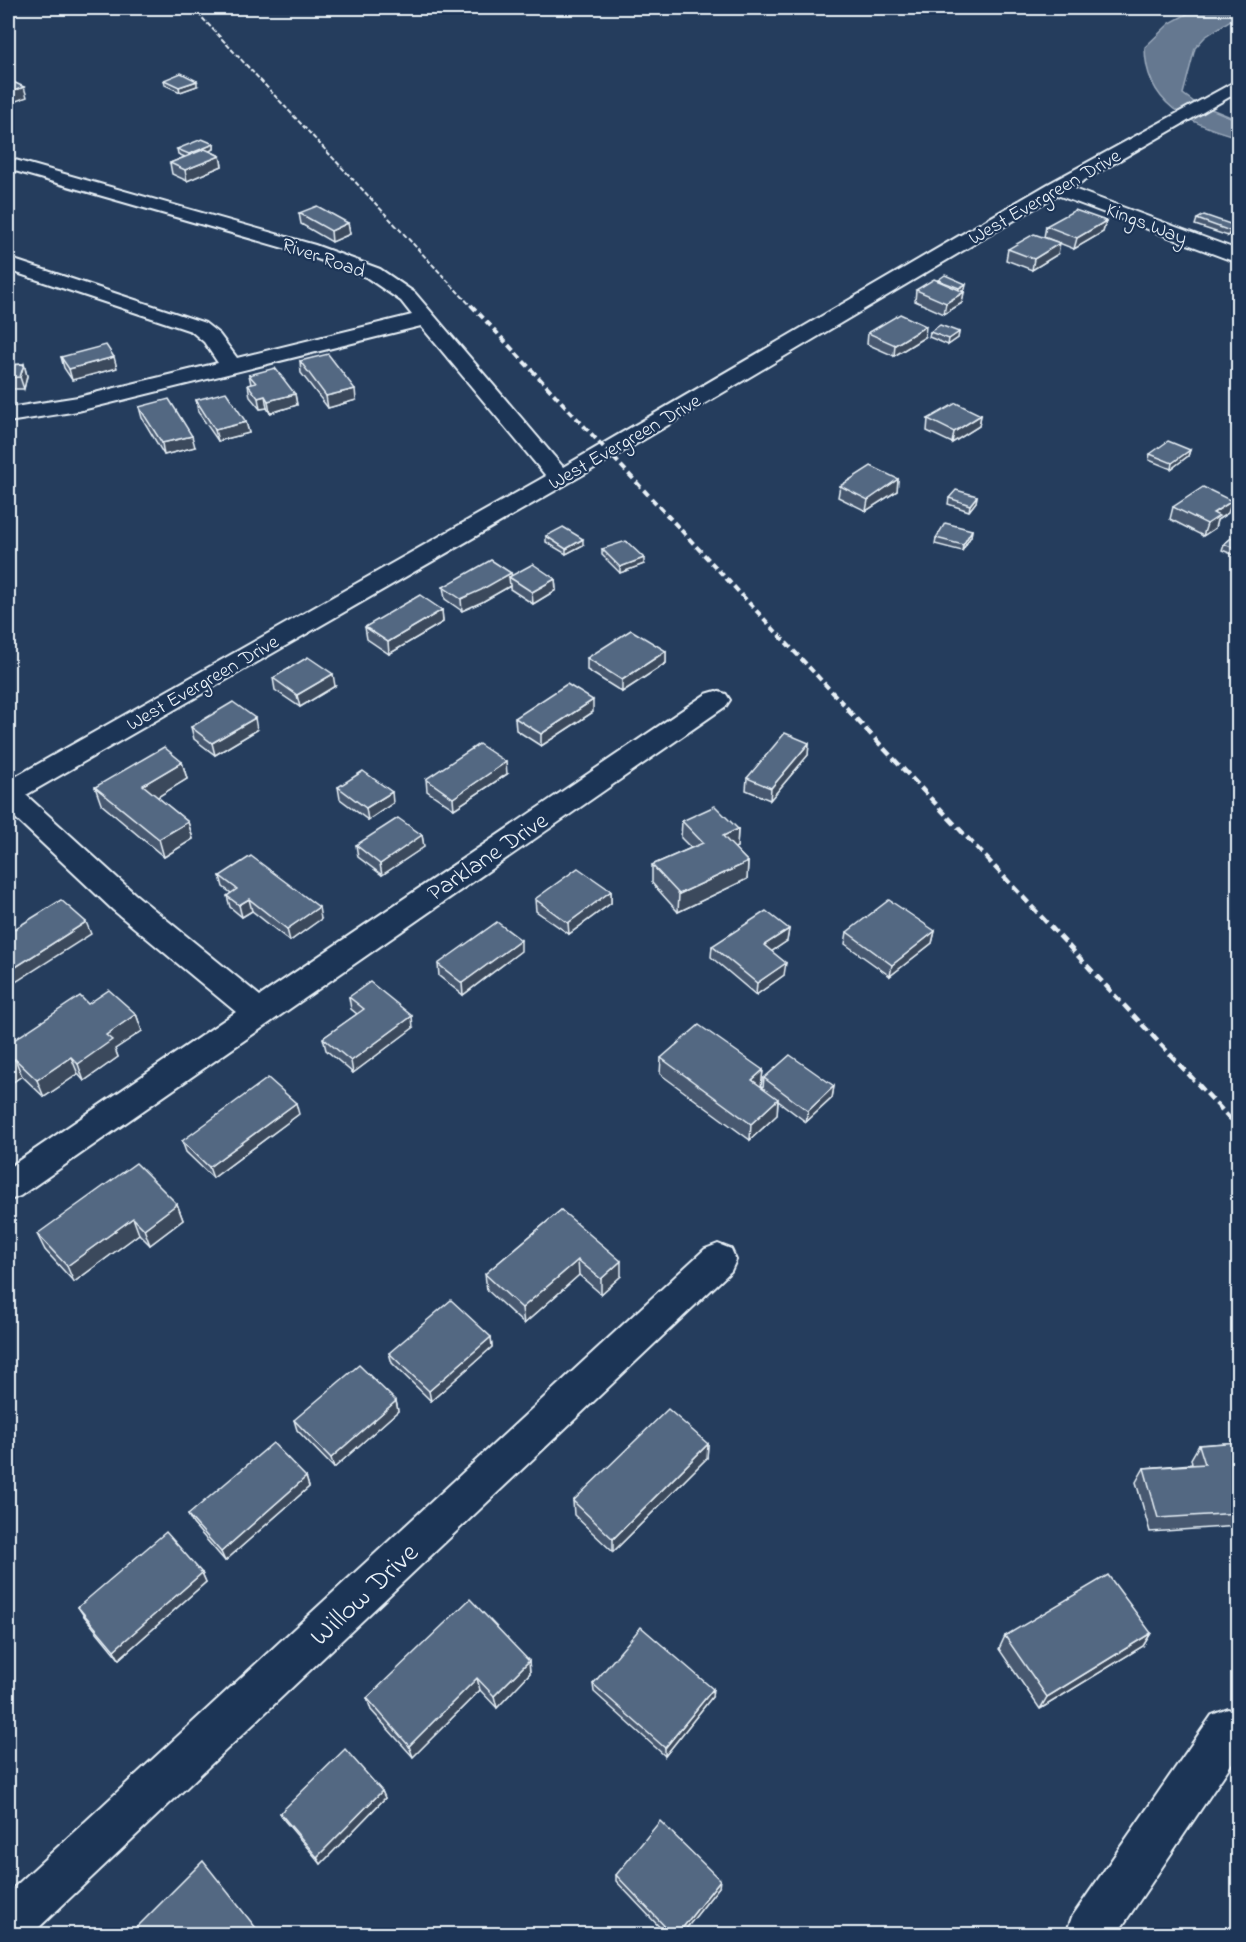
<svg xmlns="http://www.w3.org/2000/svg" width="1246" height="1942" font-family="'Indie Flower',sans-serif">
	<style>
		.water { fill: #657890; stroke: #99a8ba; stroke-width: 1.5 }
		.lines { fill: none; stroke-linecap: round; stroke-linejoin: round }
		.minor-casing { stroke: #e8f1f8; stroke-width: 4 }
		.minor { fill: #1d3557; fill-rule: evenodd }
		.rail-far2 { stroke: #e8f1f8; stroke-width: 2; stroke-dasharray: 5 2; stroke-linecap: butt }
		.rail-far1 { stroke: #e8f1f8; stroke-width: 4; stroke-dasharray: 7 4; stroke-linecap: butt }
		.rail { stroke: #e8f1f8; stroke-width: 4.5; stroke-dasharray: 9 4.5; stroke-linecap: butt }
		.wall { fill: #475970; stroke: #e8f1f8; stroke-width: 1.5 }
		.shaded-wall { fill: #3a485b; stroke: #e8f1f8; stroke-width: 1.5 }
		.building { fill: #536782; stroke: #e8f1f8; stroke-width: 1.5 }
		.labels { text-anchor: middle; stroke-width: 4.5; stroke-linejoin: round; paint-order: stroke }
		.far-street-label { font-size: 20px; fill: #e8f1f8; stroke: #1d3557 }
		.street-label { font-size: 24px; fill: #e8f1f8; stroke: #1d3557 }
		.near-street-label { font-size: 28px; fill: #e8f1f8; stroke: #1d3557 }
	</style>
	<rect width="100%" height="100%" fill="#253d5d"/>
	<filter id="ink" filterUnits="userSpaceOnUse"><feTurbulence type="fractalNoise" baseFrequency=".0167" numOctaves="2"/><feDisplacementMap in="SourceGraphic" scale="12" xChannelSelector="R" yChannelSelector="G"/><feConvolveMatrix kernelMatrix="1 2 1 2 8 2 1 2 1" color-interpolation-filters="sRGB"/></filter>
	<g filter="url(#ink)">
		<path class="water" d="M1198,8h40v7l-33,22 -10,11 -12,46 11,8 44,18v17c-49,-13 -93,-33 -93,-90l25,-24z"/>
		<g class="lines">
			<defs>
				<g id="minor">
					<path d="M1238,80v12l-167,96 167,62v13l-181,-68 -426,252 -605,348 109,99 125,102 446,-302 10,-3 10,3 4,6 -4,6 -706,490 -12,5v-33l228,-156 -123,-102 -105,-99v-30l538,-305 -125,-150 -343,85 -70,11v-14l70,-11 140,-34 -14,-21 -13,-11 -183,-61v-12l197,65 14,11 18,24 175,-43 -11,-14 -35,-24 -65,-24 -293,-84v-11l307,87 65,24 35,24 148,174 485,-283z"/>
					<path d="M718,1244l13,5 5,11 -5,11 -699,663h-24v-41l697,-644z"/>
					<path d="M1228,1709l10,4v41l-121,180h-51l6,-17 140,-202z"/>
				</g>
			</defs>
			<use href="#minor" class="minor-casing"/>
			<use href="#minor" class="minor"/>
			<path class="rail-far2" d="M193,8l279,299"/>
			<path class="rail-far1" d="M471,305l378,405"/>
			<path class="rail" d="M847,709l391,418"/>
		</g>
		<g class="wall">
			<path d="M164,80l33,6 -17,6 -15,-7z"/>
			<path d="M214,144v5l-4,2 10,5 2,10 -35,15 -15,-7 -2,-11 15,-6 -7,-3 -1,-5z"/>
			<path d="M1239,209v14l-6,-2 3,-10z"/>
			<path d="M299,213l49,10 2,11 -18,8 -31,-18z"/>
			<path d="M1197,219l39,7 -1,5 -7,5 -33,-11z"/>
			<path d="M1106,221l-3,11 -29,17 -30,-12 2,-11z"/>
			<path d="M1008,249l50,5 -26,16 -26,-10z"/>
			<path d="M938,280l28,4 -1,5 -3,2 2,1 -2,11 -18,11 -29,-13 1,-11 22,-9z"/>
			<path d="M930,332h29l-1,6 -10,7 -19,-8z"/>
			<path d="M868,333l57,4 -31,19 -27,-12z"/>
			<path d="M61,357l56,11 -45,12 -8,-12z"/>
			<path d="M300,361l56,39 -28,8 -27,-35z"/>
			<path d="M24,364l3,12 -3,13h-16v-24z"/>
			<path d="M249,375l46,19 2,11 -27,8 -3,-5 -7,1 -10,-12 -2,-12 3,-1z"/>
			<path d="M196,400l50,22 3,11 -31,8 -20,-29z"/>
			<path d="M139,407l56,40 -31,8 -22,-37z"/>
			<path d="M981,415l-2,11 -27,17 -25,-12 1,-12z"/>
			<path d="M1190,450l-2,6 -17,13 -22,-9 1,-6z"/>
			<path d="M898,479l-1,12 -31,20 -28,-14 2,-11z"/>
			<path d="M977,496l-1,6 -7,9 -21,-7 1,-6z"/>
			<path d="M1232,501l-4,12 -11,7 -2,8 -12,8 -33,-17 3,-12z"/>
			<path d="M972,530l-1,6 -9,15 -27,-7 1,-6z"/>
			<path d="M1239,532v25l-17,-7 2,-6z"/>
			<path d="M546,536l37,9 -17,9 -20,-12z"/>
			<path d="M602,549l42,15 -24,9 -18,-18z"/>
			<path d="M512,576l43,3 1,11 -23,14 -23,-15v-3l-28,16 -20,9 -17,-12 -2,-12z"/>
			<path d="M442,610l1,12 -54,32 -22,-15 -2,-12z"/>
			<path d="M666,651v12l-44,29 -35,-22v-12z"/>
			<path d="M273,678l62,8 -35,21 -25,-17z"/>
			<path d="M593,712l-52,34 -25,-16 -1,-12z"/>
			<path d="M191,727l66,3 -42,25 -21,-16z"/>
			<path d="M809,743l-1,12 -38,45 -24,-10 1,-12z"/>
			<path d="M182,762l5,17 -30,18 31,25 5,17 -29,18 -63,-53 -6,-17z"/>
			<path d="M507,774l-53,35 -27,-18 -1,-12z"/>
			<path d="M338,787l55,16 -25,17 -28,-21z"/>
			<path d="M682,821l56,8 -1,18 -3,1 14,14 -1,17 -69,33 -26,-29v-18l39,-17 -10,-10z"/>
			<path d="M422,835l2,12 -42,28 -24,-18 -2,-12z"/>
			<path d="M220,876l101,43 -31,22 -38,-30 -10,6 -12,-10 -3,-11 4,-3 -8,-6z"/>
			<path d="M611,891v12l-42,31 -33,-23 -1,-12z"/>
			<path d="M789,929l-2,12 -16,11 13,23 -28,20 -45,-38 1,-11z"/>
			<path d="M935,931l-3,12 -42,33 -45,-32 2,-12z"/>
			<path d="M521,951l-58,44 -24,-19 -1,-12z"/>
			<path d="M349,997l64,31 -60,45 -27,-23 -3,-12 34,-24 -6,-5z"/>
			<path d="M88,1004l48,10 6,17 -27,18 3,8 -34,24 -6,-7 -34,23 -22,-21 -9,6 -5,-5v-33z"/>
			<path d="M661,1058l102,12 -2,16 2,1 1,-9 70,8 -2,12 -26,24 -28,-21 -1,14 -27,25 -90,-66z"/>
			<path d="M299,1114l-86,64 -27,-26 -4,-11z"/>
			<path d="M177,1204l6,16 -33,25 -11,-11 -65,48 -29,-32 -8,-16z"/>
			<path d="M561,1210l60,66 -20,18 -22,-19 -55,49 -37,-34 -2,-16z"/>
			<path d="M491,1337l1,10 -61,54 -39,-38 -3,-10z"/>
			<path d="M396,1401l2,10 -64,57 -37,-38 -3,-10z"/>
			<path d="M1239,1442v84l-89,6 -14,-50 8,-14 48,-4 -1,-5 8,-14z"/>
			<path d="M708,1444l-1,14 -94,94 -39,-37 -1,-14z"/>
			<path d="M306,1477l3,10 -84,74 -32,-37 -5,-9z"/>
			<path d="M202,1573l4,9 -87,77 -35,-43 -6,-9z"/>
			<path d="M1151,1633l-8,13 -103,63 -41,-60 6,-13z"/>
			<path d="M529,1661l1,12 -33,35 -17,-18 -67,67 -42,-47 -4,-12z"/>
			<path d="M593,1684l119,13 -47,59 -71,-64z"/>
			<path d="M382,1791l3,7 -64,66 -37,-44 -4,-7z"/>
			<path d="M616,1875l103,12 -38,48h-14l-51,-54z"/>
		</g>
		<g class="shaded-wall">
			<path d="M197,81v5l-17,6 -1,-5z"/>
			<path d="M24,87l3,10 -19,7v-11z"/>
			<path d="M214,144v5l-24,10 -1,-5z"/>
			<path d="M220,156l2,10 -35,15 -2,-11z"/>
			<path d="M1106,221l-3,11 -29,17 3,-11z"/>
			<path d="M348,223l2,11 -18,8 -1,-11z"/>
			<path d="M1236,226l-1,5 -7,5 2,-5z"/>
			<path d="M1060,243l-2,11 -26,16 2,-11z"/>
			<path d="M966,284l-1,5 -7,5 1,-6z"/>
			<path d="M964,292l-2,11 -18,11 2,-11z"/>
			<path d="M926,326l-1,11 -31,19 1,-11z"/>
			<path d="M959,332l-1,6 -10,7 1,-6z"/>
			<path d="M114,357l3,11 -45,12 -3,-11z"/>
			<path d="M24,364l3,12 -3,13 -4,-12z"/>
			<path d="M355,389l1,11 -28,8 -2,-12z"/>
			<path d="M295,394l2,11 -27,8 -2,-12z"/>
			<path d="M265,396l2,12 -7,1 -2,-11z"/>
			<path d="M981,415l-2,11 -27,17 2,-11z"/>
			<path d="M246,422l3,11 -31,8 -3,-11z"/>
			<path d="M192,436l3,11 -31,8 -2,-12z"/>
			<path d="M1190,450l-2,6 -17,13 1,-6z"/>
			<path d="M898,479l-1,12 -31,20 2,-11z"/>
			<path d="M977,496l-1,6 -7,9 1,-6z"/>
			<path d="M1232,501l-4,12 -11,7 -2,8 -12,8 4,-12 6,-11z"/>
			<path d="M972,530l-1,6 -9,15 1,-6z"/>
			<path d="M583,539v6l-17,9v-5z"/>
			<path d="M644,558v6l-24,9v-6z"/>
			<path d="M511,573l1,6 -3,-2 1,9 -28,16 -20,9 -1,-12z"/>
			<path d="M555,579l1,11 -23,14 -1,-12z"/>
			<path d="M442,610l1,12 -54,32 -1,-12z"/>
			<path d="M666,651v12l-44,29v-12z"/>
			<path d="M333,674l2,12 -35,21 -3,-12z"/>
			<path d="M593,700v12l-52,34v-12z"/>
			<path d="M255,718l2,12 -42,25 -3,-12z"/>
			<path d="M809,743l-1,12 -38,45 1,-12z"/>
			<path d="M182,762l5,17 -39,24 -5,-18z"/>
			<path d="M506,762l1,12 -53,35 -1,-11z"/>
			<path d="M392,792l1,11 -25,17 -2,-12z"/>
			<path d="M188,822l5,17 -29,18 -5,-18z"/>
			<path d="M738,829l-1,18 -15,6 1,-17z"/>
			<path d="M422,835l2,12 -42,28 -2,-11z"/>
			<path d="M748,862l-1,17 -69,33 1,-18z"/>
			<path d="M611,891v12l-42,31 -1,-11z"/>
			<path d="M249,899l3,12 -10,6 -3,-12z"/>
			<path d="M319,907l2,12 -31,22 -3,-12z"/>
			<path d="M86,922l5,12 -83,53v-15z"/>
			<path d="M789,929l-2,12 -24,16 1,-12z"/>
			<path d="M935,931l-3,12 -42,33 2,-11z"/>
			<path d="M521,940v11l-58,44 -1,-12z"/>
			<path d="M786,963l-2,12 -28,20 1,-12z"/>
			<path d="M136,1014l6,17 -27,18 3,8 -34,24 -6,-17 28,-29z"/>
			<path d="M412,1016l1,12 -60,45 -2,-12z"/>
			<path d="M71,1057l7,17 -34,23 -7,-17z"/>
			<path d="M15,1059l7,17 -9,6 -5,-11v-7z"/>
			<path d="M763,1070l-2,17 -9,-7z"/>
			<path d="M834,1086l-2,12 -26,24 2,-11z"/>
			<path d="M778,1099l-1,16 -27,25 1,-16z"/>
			<path d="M296,1103l3,11 -86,64 -4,-11z"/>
			<path d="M177,1204l6,16 -33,25 -6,-16z"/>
			<path d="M133,1218l6,16 -65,48 -7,-16z"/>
			<path d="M578,1260l1,15 -55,49 -2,-16z"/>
			<path d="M621,1261v15l-20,18v-15z"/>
			<path d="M491,1337l1,10 -61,54 -2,-10z"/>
			<path d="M396,1401l2,10 -64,57 -3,-10z"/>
			<path d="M708,1444l-1,14 -94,94v-13z"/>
			<path d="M306,1477l3,10 -84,74 -4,-9z"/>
			<path d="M202,1573l4,9 -87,77 -5,-9z"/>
			<path d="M1151,1633l-8,13 -103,63 7,-12z"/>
			<path d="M529,1661l1,12 -33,35 -3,-12z"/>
			<path d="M477,1678l3,12 -67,67 -4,-11z"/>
			<path d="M713,1689l-1,8 -47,59v-8z"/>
			<path d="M382,1791l3,7 -64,66 -4,-7z"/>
			<path d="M720,1880l-1,7 -38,48h-4z"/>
			<path d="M256,1928l4,7h-10z"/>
		</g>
		<g class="building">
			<path d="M181,73l16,8 -18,6 -15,-7z"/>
			<path d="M11,81l13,6 -16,6v-11z"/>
			<path d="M202,139l12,5 -25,10 -12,-5z"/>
			<path d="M205,149l15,7 -35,14 -15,-7z"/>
			<path d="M317,206l31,17 -17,8 -32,-18z"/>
			<path d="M1075,210l31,11 -29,17 -31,-12z"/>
			<path d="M1204,215l32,11 -6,5 -33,-12z"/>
			<path d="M1034,234l26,9 -26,16 -26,-10z"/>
			<path d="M945,275l21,9 -7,4 -21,-8z"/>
			<path d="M934,279l30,13 -18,11 -30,-13z"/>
			<path d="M900,314l26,12 -31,19 -27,-12z"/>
			<path d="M940,325l19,7 -10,7 -19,-7z"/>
			<path d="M106,345l8,12 -45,12 -8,-12z"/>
			<path d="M328,354l27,35 -29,7 -26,-35z"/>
			<path d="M24,364l-4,13 -12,1v-13z"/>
			<path d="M275,368l20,26 -27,7 -3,-5 -7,2 -10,-13 8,-2 -7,-8z"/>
			<path d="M226,392l20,30 -31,8 -19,-30z"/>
			<path d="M169,399l23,37 -30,7 -23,-36z"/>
			<path d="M956,403l25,12 -27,17 -26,-13z"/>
			<path d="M1168,441l22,9 -18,13 -22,-9z"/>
			<path d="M871,466l27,13 -30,21 -28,-14z"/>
			<path d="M1203,487l29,14 -19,12 6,3 -12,8 -34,-17z"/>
			<path d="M956,490l21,6 -7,9 -21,-7z"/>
			<path d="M945,523l27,7 -9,15 -27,-7z"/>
			<path d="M563,527l20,12 -17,10 -20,-13z"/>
			<path d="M1239,532v18l-15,-6z"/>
			<path d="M626,541l18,17 -24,9 -18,-18z"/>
			<path d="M491,560l20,13 -30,17 -20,9 -18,-12z"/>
			<path d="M533,564l22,15 -23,13 -23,-15z"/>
			<path d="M420,595l22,15 -54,32 -23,-15z"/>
			<path d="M631,630l35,21 -44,29 -35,-22z"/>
			<path d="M308,657l25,17 -36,21 -24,-17z"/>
			<path d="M567,684l26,16 -52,34 -26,-16z"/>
			<path d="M233,702l22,16 -43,25 -21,-16z"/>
			<path d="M785,733l24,10 -38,45 -24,-10z"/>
			<path d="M479,744l27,18 -53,36 -27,-19z"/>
			<path d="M164,747l18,15 -39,23 45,37 -29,17 -64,-52z"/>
			<path d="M363,771l29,21 -26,16 -28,-21z"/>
			<path d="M715,806l23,23 -15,7 25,26 -69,32 -27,-29 51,-22 -21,-22z"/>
			<path d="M398,818l24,17 -42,29 -24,-19z"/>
			<path d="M251,856l68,51 -32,22 -38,-30 -10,6 -12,-9 10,-7 -17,-13z"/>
			<path d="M578,868l33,23 -43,32 -33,-24z"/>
			<path d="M61,900l25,22 -78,50v-39z"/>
			<path d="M889,900l46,31 -43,34 -45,-33z"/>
			<path d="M766,911l23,18 -25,16 22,18 -29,20 -45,-37z"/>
			<path d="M497,922l24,18 -59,43 -24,-19z"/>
			<path d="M370,982l42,34 -61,45 -28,-23 41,-29 -15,-12z"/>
			<path d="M109,990l27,24 -30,21 6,5 -34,24 -7,-7 -34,23 -22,-21 -7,5v-20l72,-48 8,8z"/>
			<path d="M699,1025l64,45 -11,10 26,19 -27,25 -90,-66z"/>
			<path d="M790,1055l44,31 -26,25 -44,-33z"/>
			<path d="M268,1078l28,25 -87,64 -27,-26z"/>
			<path d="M136,1163l41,41 -33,25 -11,-11 -66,48 -30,-32z"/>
			<path d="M561,1210l60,51 -20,18 -23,-19 -56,48 -37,-34z"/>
			<path d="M451,1300l40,37 -62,54 -40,-38z"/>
			<path d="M359,1365l37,36 -65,57 -37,-38z"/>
			<path d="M668,1409l40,35 -95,95 -40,-38z"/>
			<path d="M1239,1442v71l-81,5 -14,-50 61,-4 -6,-19z"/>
			<path d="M273,1443l33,34 -85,75 -33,-37z"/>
			<path d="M166,1532l36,41 -88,77 -36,-43z"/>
			<path d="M1108,1575l43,58 -104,64 -42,-61z"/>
			<path d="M470,1599l59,62 -35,35 -17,-18 -68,68 -42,-48z"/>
			<path d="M641,1627l72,62 -48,59 -72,-64z"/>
			<path d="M345,1749l37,42 -65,66 -37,-44z"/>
			<path d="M660,1821l60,59 -43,55h-4l-57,-60z"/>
			<path d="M203,1861l53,67 -6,7h-121z"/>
		</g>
	</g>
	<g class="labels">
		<g class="far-street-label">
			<text transform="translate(1044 196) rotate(-30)" y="7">West Evergreen Drive</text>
			<text transform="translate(1147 223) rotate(21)" y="7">Kings Way</text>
			<text transform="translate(324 257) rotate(19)" y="7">River Road</text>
			<text transform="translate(624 441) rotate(-30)" y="7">West Evergreen Drive</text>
			<text transform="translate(202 682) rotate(-30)" y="7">West Evergreen Drive</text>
		</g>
		<g class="street-label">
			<text transform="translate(487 856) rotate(-34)" y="8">Parklane Drive</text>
		</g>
		<g class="near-street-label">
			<text transform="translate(363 1593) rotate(-43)" y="10">Willow Drive</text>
		</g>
	</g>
	<rect width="1246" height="1942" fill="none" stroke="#1d3557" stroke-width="30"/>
	<rect x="15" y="15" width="1216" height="1912" fill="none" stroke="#e8f1f8" stroke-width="2" filter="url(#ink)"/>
</svg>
